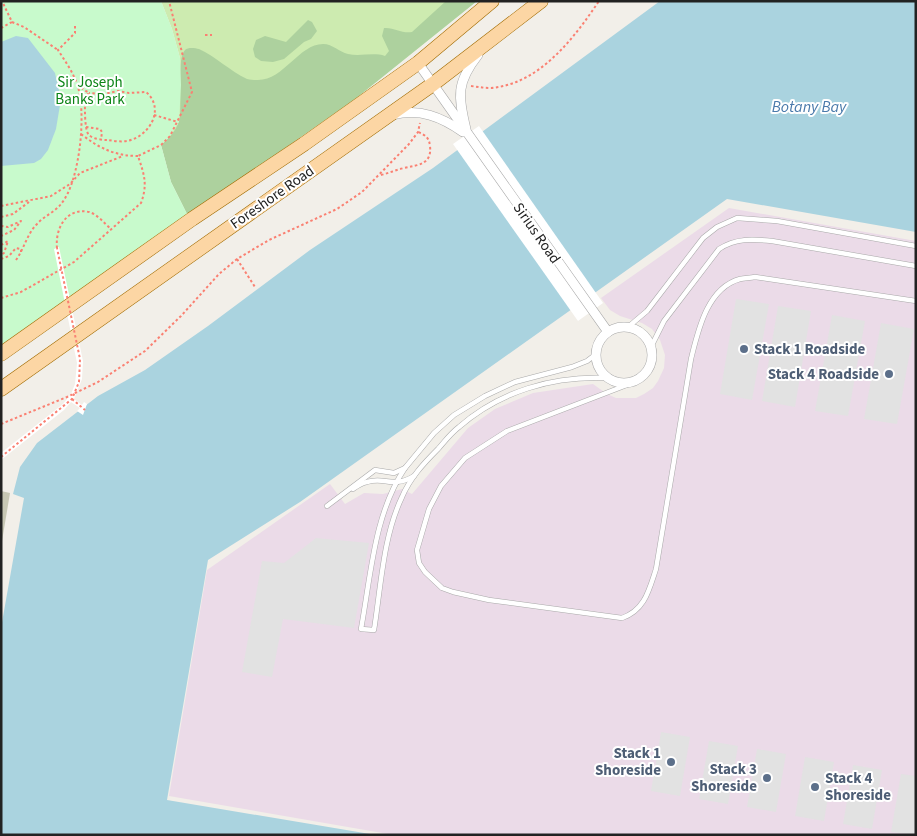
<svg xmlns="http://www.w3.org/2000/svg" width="917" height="836" font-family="'Source Sans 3',sans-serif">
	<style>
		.industrial { fill: #ebdbe8 }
		.construction { fill: #c7c7b4 }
		.grass { fill: #cdebb0 }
		.forest { fill: #add19e }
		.park { fill: #c8facc }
		.parking { fill: #e2e2e2 }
		.water { fill: #aad3df }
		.pier { fill: #fff }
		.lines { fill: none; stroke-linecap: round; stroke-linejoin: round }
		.service-casing { stroke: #a9a9a9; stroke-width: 5.5 }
		.minor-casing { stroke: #a9a9a9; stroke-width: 10 }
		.primary-casing { stroke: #a06b00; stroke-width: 15 }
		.path { stroke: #fa8072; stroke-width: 2; stroke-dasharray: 2.5 2.5; stroke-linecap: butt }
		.service { stroke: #fff; stroke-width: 4.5 }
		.minor { stroke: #fff; stroke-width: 9 }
		.primary { stroke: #fcd6a4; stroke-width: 14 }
		.path-bridge { stroke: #fa8072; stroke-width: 2; stroke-dasharray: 2.5 2.5; stroke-linecap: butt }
		.service-dot { fill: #5c6f8a; stroke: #fff; stroke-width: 2 }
		.labels { text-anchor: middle; stroke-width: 4; stroke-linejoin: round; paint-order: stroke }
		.park-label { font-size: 15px; fill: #0c8416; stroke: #fff }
		.street-label { font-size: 15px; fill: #222; stroke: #fff }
		.service-label { font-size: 15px; font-weight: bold; fill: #4e5e75; stroke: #fff; text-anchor: end }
		.water-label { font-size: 16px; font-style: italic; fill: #4a7aab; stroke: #fff }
	</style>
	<rect width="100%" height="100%" fill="#f2efe9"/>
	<path class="industrial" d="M729,208l187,33v594h-522l-225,-39 38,-226 123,-86 15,20 19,-11 19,1 19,-5 10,5 56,-66 27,-19 38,-16 60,-9 14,10 9,4h20l8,-4 9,-6 5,-7 6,-13 1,-13 -5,-15 -8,-11 -10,-6 -22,-7 -10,-6 -9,-12z"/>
	<path class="construction" d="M1,491l9,2 -9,54z"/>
	<path class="grass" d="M161,1h316l-122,98 -160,111 -34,-65 9,-9 11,-51 -1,-27 -8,-29z"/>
	<g class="forest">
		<path d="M446,1h31l-122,98 -167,117 -17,-34 -10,-37c7,-6 15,-14 18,-24 4,-15 -3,-62 6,-71 3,-3 10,-2 14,-1 16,7 31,22 48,30 4,1 8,1 11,1 26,0 41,-36 65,-36 10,0 16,8 25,10 12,3 25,-2 37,2l4,-5 -7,-15 2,-8c10,-1 18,6 28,4z"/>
		<path d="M308,20l4,2 5,9 -6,8 -7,3 -20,17 -11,3 -12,-1 -6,-4 -2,-8 3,-9 9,-4 21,6z"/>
	</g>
	<path class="park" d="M1,1h160l11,28 8,29 1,27 -2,37 -9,14 -9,9 10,37 17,34 -187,129z"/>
	<g class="parking">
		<path d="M736,299l33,5 -17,96 -32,-6z"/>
		<path d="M778,306l33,5 -16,96 -33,-6z"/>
		<path d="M832,315l33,6 -17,95 -33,-5z"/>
		<path d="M881,323l33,6 -17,95 -33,-5z"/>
		<path d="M316,538l53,5 -15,85 -71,-9 -11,58 -30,-5 20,-111 22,2z"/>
		<path d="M661,732l29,5 -10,59 -29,-5z"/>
		<path d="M709,741l29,5 -10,58 -29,-5z"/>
		<path d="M757,749l29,5 -10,58 -29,-5z"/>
		<path d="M805,757l29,5 -10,59 -29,-5z"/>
		<path d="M853,765l29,5 -10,59 -29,-5z"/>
		<path d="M901,774l15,2v59l-25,-3z"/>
	</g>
	<g class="water">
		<path d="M660,1h256v231l-189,-33 -427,303 -92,58 -41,240 209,35h-375v-207l23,-130 -11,-4 7,-27 17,-24 61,-47 47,-26 63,-44 102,-76 123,-82z"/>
		<path d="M16,36l12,2 27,35 6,26 -5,30 -8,21 -7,9 -7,4 -33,3v-124z"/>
	</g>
	<g class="pier">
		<path d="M479,126l124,177 -25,18 -125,-177z"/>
		<path d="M59,247l24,114 -1,18 -8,20 8,6 2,-3 3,2 -4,11 -6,-4 3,-3 -9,-6 -7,8 -63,50v-7l62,-49 8,-10 4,-10 2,-21 -23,-114z"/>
	</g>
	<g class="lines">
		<defs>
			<g id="service">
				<path d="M628,327l19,-16 56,-73 14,-11 20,-9 40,3 139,25"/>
				<path d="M651,347l13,-26 55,-72c17,-11 33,-10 53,-8l144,25"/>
				<path d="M632,383l-125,48 -42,27 -24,28 -12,23 -12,41 2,13 6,9 17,16 11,4 36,8 133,18c23,-8 27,-28 34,-49l35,-210c7,-28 16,-71 49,-80 5,-1 10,-1 15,-2l161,24"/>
				<path d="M405,468c-31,46 -34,107 -44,161l13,1c7,-44 9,-93 28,-133 8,-19 22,-34 36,-48 7,-8 13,-16 21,-22 41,-36 94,-51 147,-49"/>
				<path d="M353,489c4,-3 9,-6 14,-7 18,-6 25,7 47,-6"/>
				<path d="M327,506l48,-36 19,3 11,-5 29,-35 20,-18 31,-19 30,-14 57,-15 15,-6 8,-6"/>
			</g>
			<g id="minor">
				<path d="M418,63l190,269"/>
				<path d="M393,115c27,-7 48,2 70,17"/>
				<path d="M466,129c-8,-33 -10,-46 12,-74"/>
				<circle cx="624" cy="355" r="28"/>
			</g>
			<g id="primary">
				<path d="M1,354l191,-135 112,-75 114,-81 74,-62"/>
				<path d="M1,389l432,-305 108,-83"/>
			</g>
		</defs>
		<use href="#service" class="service-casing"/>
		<use href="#minor" class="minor-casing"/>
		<use href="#primary" class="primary-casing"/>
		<g class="path">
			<path d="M12,22l12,5 34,23"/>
			<path d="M1,28l11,-6 -10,-21"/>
			<path d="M205,35h7"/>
			<path d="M77,85l12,8 -4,4c0,8 -1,33 4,38 4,4 13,5 19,5 6,1 13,2 19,1 22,-4 39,-32 19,-49l-17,1 -11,-2 -15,3 -14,-1"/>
			<path d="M471,86c7,1 13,2 20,2 49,-4 83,-50 108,-87"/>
			<path d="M154,115l24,7"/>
			<path d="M86,127l14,2 2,3 -1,8"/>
			<path d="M81,134c18,14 34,22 57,22"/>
			<path d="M381,175c8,-2 15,-5 23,-7 15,-3 28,-4 26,-22 -1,-9 -5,-11 -12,-14"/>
			<path d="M1,206l50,-10 19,-12 10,-11 43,-17"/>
			<path d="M1,217l12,-3 16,-12"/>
			<path d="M1,226l7,1 13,-6 -7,9 -13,6"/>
			<path d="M1,245l7,-4 -4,12 -3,2"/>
			<path d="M57,248c-2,-19 9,-41 32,-36 8,2 16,12 22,17"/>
			<path d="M1,259l8,-3 7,-8 5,1v3"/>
			<path d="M237,259l18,28"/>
			<path d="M16,260c8,-11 11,-26 21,-36 7,-8 18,-12 24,-20 19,-22 26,-93 16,-120 -4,-12 -12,-23 -19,-34l17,-17v-7"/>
			<path d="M1,298l20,-6 53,-30 67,-59c7,-19 3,-29 -3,-47l23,-11 9,-9 22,-44 -23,-91"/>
			<path d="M72,399l13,11"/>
			<path d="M1,424l66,-27 31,-15 47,-31 36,-35 38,-42 18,-15 32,-19 68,-31 25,-17 47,-48 9,-12 2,-9"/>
		</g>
		<use href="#service" class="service"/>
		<use href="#minor" class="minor"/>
		<use href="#primary" class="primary"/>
		<path class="path-bridge" d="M1,457l71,-58 7,-17 1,-23 -23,-111"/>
	</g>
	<g class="service-dot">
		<circle cx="744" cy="349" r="5"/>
		<circle cx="889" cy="374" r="5"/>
		<circle cx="671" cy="762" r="5"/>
		<circle cx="767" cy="778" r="5"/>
		<circle cx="815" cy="787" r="5"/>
	</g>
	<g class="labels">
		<g class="park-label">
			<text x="90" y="87">Sir Joseph<tspan x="90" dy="17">Banks Park</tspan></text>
		</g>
		<g class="street-label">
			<text transform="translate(272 197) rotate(-35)" y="5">Foreshore Road</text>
			<text transform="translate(537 233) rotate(55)" y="5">Sirius Road</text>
		</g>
		<g class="service-label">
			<text x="754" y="354" text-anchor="start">Stack 1 Roadside</text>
			<text x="879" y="379">Stack 4 Roadside</text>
			<text x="661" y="758">Stack 1<tspan x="661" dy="17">Shoreside</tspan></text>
			<text x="757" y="774">Stack 3<tspan x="757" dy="17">Shoreside</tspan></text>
			<text x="825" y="783" text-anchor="start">Stack 4<tspan x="825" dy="17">Shoreside</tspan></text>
		</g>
		<g class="water-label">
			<text x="809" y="112">Botany Bay</text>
		</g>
	</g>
	<rect width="917" height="836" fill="none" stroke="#222222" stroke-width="5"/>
</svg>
